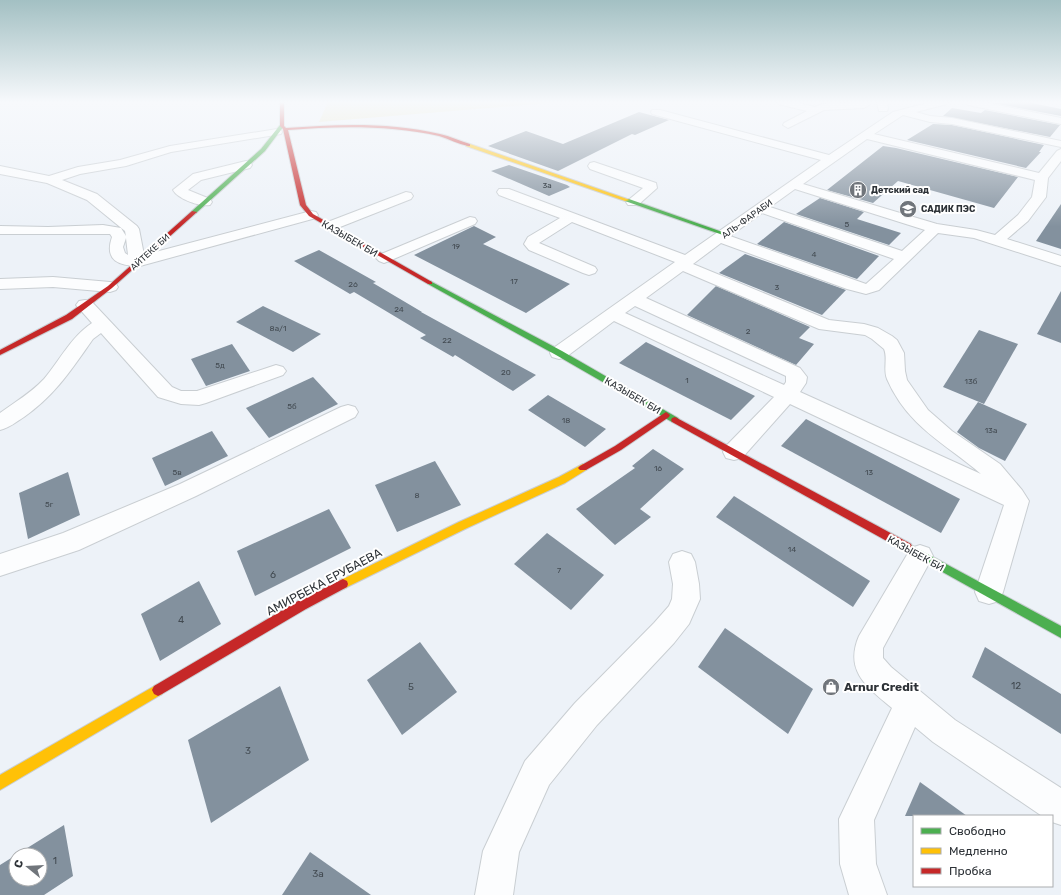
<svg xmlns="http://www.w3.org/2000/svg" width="1061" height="895" font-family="Rubik,sans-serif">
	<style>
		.green { fill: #e9e4be }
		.building { fill: #83919e }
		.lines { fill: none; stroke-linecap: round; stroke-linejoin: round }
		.street-casing { stroke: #c9ced2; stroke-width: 2 }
		.fast-casing { stroke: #c9ced2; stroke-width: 2 }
		.slow-casing { stroke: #c9ced2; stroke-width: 2 }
		.jam-casing { stroke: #c9ced2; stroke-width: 2 }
		.street { fill: #fcfdfe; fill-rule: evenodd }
		.fast { fill: #4caf50; fill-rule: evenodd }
		.slow { fill: #ffc107; fill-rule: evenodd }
		.jam { fill: #c62828; fill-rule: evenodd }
		.labels { text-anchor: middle; stroke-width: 4; stroke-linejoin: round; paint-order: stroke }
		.number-label { font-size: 8px; fill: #424a51 }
		.far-poi-label { font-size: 9px; font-weight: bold; fill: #2d3237; stroke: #fff; text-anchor: start }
		.far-street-label { font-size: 9px; fill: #2d3237; stroke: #fff }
		.street-label { font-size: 10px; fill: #2d3237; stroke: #fff }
		.near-number-label { font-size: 10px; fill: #424a51 }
		.near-street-label { font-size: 12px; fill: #2d3237; stroke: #fff }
		.near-poi-label { font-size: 12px; font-weight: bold; fill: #2d3237; stroke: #fff; text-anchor: start }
	</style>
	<rect width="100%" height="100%" fill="#edf2f8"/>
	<path class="green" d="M328,102h233l-242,20z"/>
	<g class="building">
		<path d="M1027,102l34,7v7l-68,-13z"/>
		<path d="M952,108l29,5 4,-3 75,15 -10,12 -107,-21z"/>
		<path d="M639,112l30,8 -34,15 -3,-1 -74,37 -70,-25 38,-15 37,13z"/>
		<path d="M933,124l19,1 92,20 -5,7h2l-15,16 -119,-28z"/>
		<path d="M883,146l13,2 122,29 -24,31 -96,-27 -25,22 -46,-13z"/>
		<path d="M509,165l58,20 3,2 -21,9 -58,-25z"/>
		<path d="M820,198l44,14 -7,7 44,14 -12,12 -93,-31z"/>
		<path d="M1061,204v45l-25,-8z"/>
		<path d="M784,222l95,34 -22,23 -100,-35z"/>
		<path d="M474,226l22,11 -13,7 87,40 -44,29 -112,-58z"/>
		<path d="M319,250l57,32 -3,1 49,29h-1l115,63 -23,16 -58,-36 -2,2 -33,-19 6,-3 -72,-43 -4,2 -56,-33z"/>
		<path d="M745,254l101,36 -24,25 -103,-42z"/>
		<path d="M716,286l94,41 -11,11 15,6 -18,21 -109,-50z"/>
		<path d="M1061,291v52l-24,-9z"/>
		<path d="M263,306l58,28 -28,18 -57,-30z"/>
		<path d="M979,330l39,14 -34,60 -41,-17z"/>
		<path d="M646,342l109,54 -24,24 -112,-57z"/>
		<path d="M232,344l18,27 -44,15 -15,-27z"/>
		<path d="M313,377l25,27 -69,34 -23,-30z"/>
		<path d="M548,395l58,34 -21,18 -57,-37z"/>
		<path d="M978,402l49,22 -22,37 -26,-13 -22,-16z"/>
		<path d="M806,419l154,80 -19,34 -160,-87z"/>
		<path d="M212,431l16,25 -63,30 -13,-28z"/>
		<path d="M653,449l31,20 -44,40 11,8 -36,28 -39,-36 59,-41 -3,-2z"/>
		<path d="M435,461l26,44 -64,27 -22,-47z"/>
		<path d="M68,472l12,43 -52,24 -9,-46z"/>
		<path d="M734,496l136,85 -17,26 -137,-90z"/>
		<path d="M329,509l22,39 -96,48 -18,-45z"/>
		<path d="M547,533l57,42 -33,35 -57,-46z"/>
		<path d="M199,581l22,43 -61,37 -19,-47z"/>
		<path d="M725,628l88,61 -25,45 -90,-67z"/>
		<path d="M420,642l37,50 -55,43 -35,-55z"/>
		<path d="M985,647l76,47v40l-89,-57z"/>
		<path d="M280,686l29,74 -98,63 -23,-83z"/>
		<path d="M920,782l47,34h-62z"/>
		<path d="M64,825l9,51 -29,19h-44v-30l16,-10v24h24v-24h-24z"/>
		<path d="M310,852l61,43h-89z"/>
	</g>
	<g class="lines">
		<defs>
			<g id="street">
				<path d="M777,102h18l20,5 7,-3 41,-2 5,1 1,2 -5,3 -40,2 -36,18 -5,-3 1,-2 23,-12 -29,-7z"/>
				<path d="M877,102h10l1,7 -1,2h-8z"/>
				<path d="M931,102h17l-1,2 -31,8 14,4 22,2 109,23v6l-109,-23 -22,-2 -27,-7 -29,19 165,39 18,-22 4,-2v12l-13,17 -2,19 -18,24 -21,18 54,17v10l-87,-28 -36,-5 -59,57 -13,4 -19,-5 -126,-46 -28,21 136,56 35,4 14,4 14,8 5,4 7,13 1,18 2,9 21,30 24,21 48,33 22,26 7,11 -26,91 -4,9 -10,3 -10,-3 -4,-9 29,-87 -214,-101 -48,54 -8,2 -8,-2 -3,-6 3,-6 48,-49 -160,-76 -48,36 -7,2 -7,-2 -2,-4 2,-4 123,-87 -103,-40 -33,21 56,24 2,3 -2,3 -6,2 -6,-2 -54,-23 -5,-6 4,-7 32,-19 -61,-23 -2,-3 2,-3h10l176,66 136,-95 -169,-46 -1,-2 1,-2h8l169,45 64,-43zM867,139l168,41 -3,17 -14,18 -23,20 -19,-5 -39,-6 -134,-40zM795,189l130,41 -23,21 -132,-44zM762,213l132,46 -28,25 -136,-48zM683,271l136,58 46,6 7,4 12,10c4,9 -1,20 3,30 21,48 58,64 94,95l-181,-82 6,-9 1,-6 -7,-9 -154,-70zM635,306l151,70v6l-2,3 -159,-72z"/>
				<path d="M963,102h20l78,16v6l-93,-19z"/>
				<path d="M277,129l4,1 1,2 -1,2 -110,18 -45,14 -46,8 -18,6 35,14 40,32 2,3 5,26 167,-44 5,1 2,3 -2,3 -176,48c-21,0 -36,-5 -28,-29l-2,-3h-110v-8l48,1 55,-2 18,3 5,8 -1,-5 -38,-31 -40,-17 -47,-9v-8l49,10 29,-9 42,-7 50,-14zM126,238l2,17 -3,-2 -2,-6z"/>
				<path d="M246,161l4,1 2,3 -2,3 -49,12 -13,10 22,9 2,3 -2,3c-10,2 -32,-6 -37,-15l20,-16z"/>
				<path d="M594,162l62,21 1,5 -19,17h-10l-2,-3 17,-14 -53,-19 -2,-3 2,-3z"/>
				<path d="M406,192l5,1 2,3 -2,3 -76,30 -5,1 -5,-1 -2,-3 2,-3z"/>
				<path d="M470,217l5,1 2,3 -2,3 -86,37 -5,2 -5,-2 -3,-3 3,-3z"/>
				<path d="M53,277l57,5 6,2 2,3 -2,3 -6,2 -57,-5 -53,2v-10z"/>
				<path d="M85,300l6,1 81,86 9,4h16l79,-26 7,2 3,4 -3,4 -77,28 -7,2 -18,-1 -23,-7 -57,-64 -8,6c-22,31 -37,55 -69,78 -8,5 -15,11 -24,13v-17c15,-11 31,-20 44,-34 16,-19 27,-42 48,-56l-16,-18 3,-4z"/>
				<path d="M348,405l7,2 3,5 -3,5 -159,79 -117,54 -79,26v-22l63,-21 117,-49 161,-77z"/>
				<path d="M920,545l9,3 4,8 -50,92v10l8,9 64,53 106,68v37l-9,-3v-6h-10l-109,-74 -18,-15 -41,93 2,44 11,31h-38l-9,-31 -1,-45 53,-111c-25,-21 -48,-37 -33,-72l52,-88z"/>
				<path d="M682,551l9,3 4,8 4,22 1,15 -11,25 -15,19 -77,82 -48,60 -30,67 -6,43h-38l8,-44 42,-90 50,-58 79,-80 15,-17 3,-7 1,-15 -4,-22 4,-8z"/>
			</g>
			<g id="fast">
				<path d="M280,125l4,1 -19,25 -69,62h-4v-2l69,-62z"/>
				<path d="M625,199h4l99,35 -5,1 -98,-34z"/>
				<path d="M430,281l132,70 116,67 1,2 -1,2h-6l-116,-67 -128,-71v-2z"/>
				<path d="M907,543l154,83v12l-158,-88 -1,-3 1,-3z"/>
			</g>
			<g id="slow">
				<path d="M466,144h4l160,56 -5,1 -159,-55z"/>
				<path d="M583,464l3,2 2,2 -2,2 -21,13 -98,45 -120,59 -4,2 -4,-2 -1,-3 1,-3 120,-59 100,-45z"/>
				<path d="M158,684l4,2 2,4 -2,4 -162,96v-15z"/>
			</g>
			<g id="jam">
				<path d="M280,102h4v24l2,2c51,-4 104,-6 154,6 10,2 20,7 30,10v2h-2c-10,-2 -19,-7 -29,-10 -49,-11 -102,-10 -151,-6l18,75 7,9 119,68v2h-4l-119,-68 -9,-11 -17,-76 -3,-3z"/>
				<path d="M192,211l5,1 -85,76 -40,31 -72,36v-5l66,-35 42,-29z"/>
				<path d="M666,412l4,3 -1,2 -48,33 -35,20h-6l-2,-2 2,-2 35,-20z"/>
				<path d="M675,417l236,127 1,3 -1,3 -4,1 -4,-1 -231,-128 -1,-2 1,-2z"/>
				<path d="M343,579l4,2 1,3 -1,3 -41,22 -144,85 -4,2 -4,-2 -2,-4 2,-4 144,-85z"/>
			</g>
		</defs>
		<use href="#street" class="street-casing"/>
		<use href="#fast" class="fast-casing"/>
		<use href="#slow" class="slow-casing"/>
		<use href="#jam" class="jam-casing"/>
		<use href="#street" class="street"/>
		<use href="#fast" class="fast"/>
		<use href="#slow" class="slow"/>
		<use href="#jam" class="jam"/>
	</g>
	<linearGradient id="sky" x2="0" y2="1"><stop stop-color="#a3c0c3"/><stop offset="0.45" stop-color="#f7f9fc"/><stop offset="1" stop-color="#f7f9fc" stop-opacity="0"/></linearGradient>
	<rect width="1061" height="227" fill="url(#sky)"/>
	<defs>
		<symbol id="building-disc" viewBox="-11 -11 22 22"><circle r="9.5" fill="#70757b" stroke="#fff"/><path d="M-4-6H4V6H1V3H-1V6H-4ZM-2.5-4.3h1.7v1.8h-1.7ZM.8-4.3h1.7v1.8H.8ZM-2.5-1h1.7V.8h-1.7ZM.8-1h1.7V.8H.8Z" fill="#fff"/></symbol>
		<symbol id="school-disc" viewBox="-11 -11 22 22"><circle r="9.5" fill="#70757b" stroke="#fff"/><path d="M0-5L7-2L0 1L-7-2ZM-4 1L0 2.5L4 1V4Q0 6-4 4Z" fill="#fff"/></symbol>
		<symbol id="shop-disc" viewBox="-11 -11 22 22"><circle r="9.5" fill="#70757b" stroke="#fff"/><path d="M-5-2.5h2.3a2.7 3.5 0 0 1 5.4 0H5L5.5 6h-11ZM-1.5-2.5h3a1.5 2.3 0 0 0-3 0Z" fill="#fff"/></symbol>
	</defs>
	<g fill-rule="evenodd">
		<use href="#building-disc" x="848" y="180" width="20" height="20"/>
		<use href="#school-disc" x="898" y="199" width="20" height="20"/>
		<use href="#shop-disc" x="821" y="677" width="20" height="20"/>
	</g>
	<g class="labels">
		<g class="number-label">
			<text x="547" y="188">3а</text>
			<text x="847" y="227">5</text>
			<text x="456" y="249">19</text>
			<text x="814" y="257">4</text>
			<text x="514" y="284">17</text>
			<text x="353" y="287">26</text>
			<text x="777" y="290">3</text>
			<text x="399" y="312">24</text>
			<text x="278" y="331">8а/1</text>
			<text x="748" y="334">2</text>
			<text x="447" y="343">22</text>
			<text x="220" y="368">5д</text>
			<text x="506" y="375">20</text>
			<text x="687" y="383">1</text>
			<text x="971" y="384">13б</text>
			<text x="292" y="409">5б</text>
			<text x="566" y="423">18</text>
			<text x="991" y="433">13а</text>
			<text x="658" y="471">16</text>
			<text x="177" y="475">5в</text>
			<text x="869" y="475">13</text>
			<text x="417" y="498">8</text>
			<text x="49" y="507">5г</text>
			<text x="792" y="552">14</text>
			<text x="559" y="573">7</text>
		</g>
		<g class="far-poi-label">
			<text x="871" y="193">Детский сад</text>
			<text x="921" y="212">САДИК ПЭС</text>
		</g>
		<g class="far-street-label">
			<text transform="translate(747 219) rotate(-36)" y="3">АЛЬ-ФАРАБИ</text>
			<text transform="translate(150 252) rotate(-42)" y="3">АЙТЕКЕ БИ</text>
		</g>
		<g class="street-label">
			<text transform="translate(350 238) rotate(30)" y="4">КАЗЫБЕК БИ</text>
			<text transform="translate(633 395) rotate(30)" y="4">КАЗЫБЕК БИ</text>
			<text transform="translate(916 553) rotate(29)" y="4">КАЗЫБЕК БИ</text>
		</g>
		<g class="near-number-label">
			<text x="273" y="578">6</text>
			<text x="181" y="623">4</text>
			<text x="1016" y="689">12</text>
			<text x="411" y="690">5</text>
			<text x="248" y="754">3</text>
			<text x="55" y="864">1</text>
			<text x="318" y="877">3а</text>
		</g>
		<g class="near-street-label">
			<text transform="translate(324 582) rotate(-28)" y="4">АМИРБЕКА ЕРУБАЕВА</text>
		</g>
		<g class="near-poi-label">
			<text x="844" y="691">Arnur Credit</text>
		</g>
	</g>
	<rect x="913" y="815" width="140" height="72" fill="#ffffff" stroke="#abadaf"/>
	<rect x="921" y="828" width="20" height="6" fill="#4caf50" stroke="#abadaf"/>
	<text x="949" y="835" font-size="12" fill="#2d3237">Свободно</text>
	<rect x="921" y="848" width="20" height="6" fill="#ffc107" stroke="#abadaf"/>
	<text x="949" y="855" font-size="12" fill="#2d3237">Медленно</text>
	<rect x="921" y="868" width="20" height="6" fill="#c62828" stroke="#abadaf"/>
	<text x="949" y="875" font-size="12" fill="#2d3237">Пробка</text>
	<g transform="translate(28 867) rotate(288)"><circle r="19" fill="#ffffff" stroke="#abadaf"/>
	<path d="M0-3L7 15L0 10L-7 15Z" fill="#70757b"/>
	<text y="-6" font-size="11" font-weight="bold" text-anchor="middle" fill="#2d3237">С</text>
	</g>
</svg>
